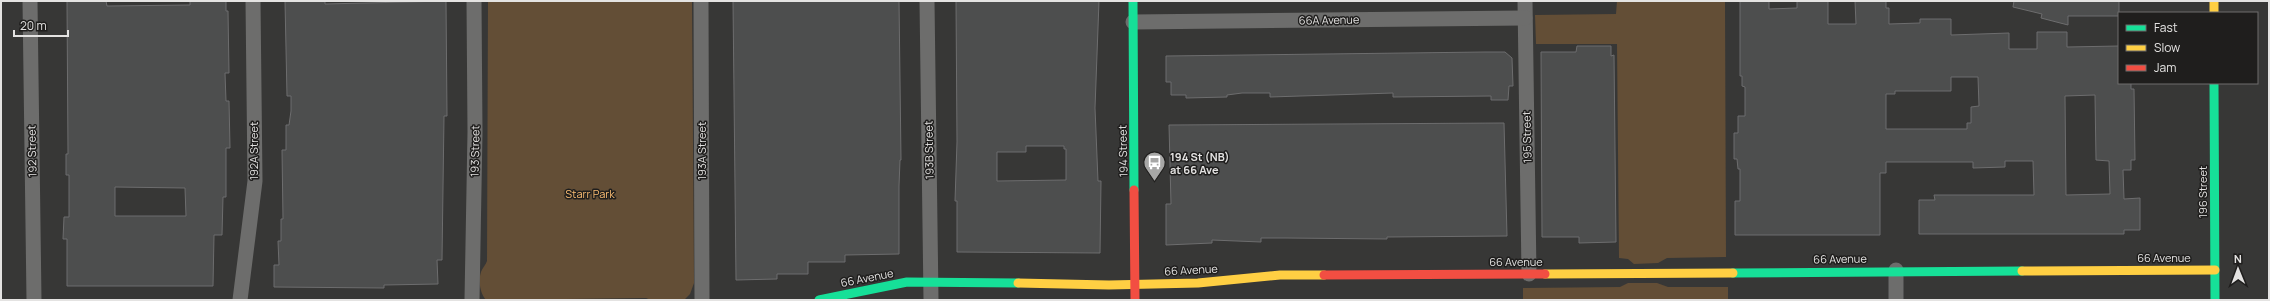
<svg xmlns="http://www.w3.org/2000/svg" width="2270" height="301" font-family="Manrope,sans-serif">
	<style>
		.green { fill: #634e36 }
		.building { fill: #4d4e4e; stroke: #6d6d6e; fill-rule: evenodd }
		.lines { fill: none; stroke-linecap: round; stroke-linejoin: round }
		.street { stroke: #6d6d6c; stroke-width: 15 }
		.fast { stroke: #16e098; stroke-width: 9 }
		.slow { stroke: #ffcf43; stroke-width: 9 }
		.jam { stroke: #f24e42; stroke-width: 9 }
		.labels { text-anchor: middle; stroke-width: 3; stroke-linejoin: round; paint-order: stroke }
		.street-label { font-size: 11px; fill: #e4e3e2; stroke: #1f1e1d }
		.poi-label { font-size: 11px; font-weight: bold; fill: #e4e3e2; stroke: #1f1e1d; text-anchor: start }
		.park-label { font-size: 11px; fill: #f9bb71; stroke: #1f1e1d }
	</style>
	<rect width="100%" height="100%" fill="#373736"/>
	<g class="green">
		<path d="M488,1h204l2,282 -4,11 -6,6h-33l-5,-2 -160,2c-6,-7 -8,-19 -5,-28 1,-4 5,-7 6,-11z"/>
		<path d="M1617,1h108l1,256 -59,1 -9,5 -24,1 -6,-5 -9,-1 -2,-214h-81l-1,-29 81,-1z"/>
		<path d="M1628,283h29l11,4h60v13h-205v-12l97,-1z"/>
	</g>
	<g class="building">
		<path d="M67,1h39l1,5 83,-1v-4h36v10h2l1,62h-4l1,28h3l1,47h-4v49h-3l-1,38h-8l-1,51h-146v-47h-4l1,-22h5v-42h-3v-21h2zM115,187l70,1 1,28h-71z"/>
		<path d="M285,1h40v3l121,-3 1,115h-3l-2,144h-5l1,24 -54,1v3l-110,-1v-22h5l-1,-24h3v-22h2l-1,-69h4v-25h3l2,-14v-15h-4z"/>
		<path d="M733,1h166l2,159h-1l-1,26v68l-54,1v7h-37v12h-31v5l-41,1z"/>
		<path d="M956,1h143l-4,107 3,73h3l-1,72 -143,-1v-51h-2l2,-59zM1026,146h38v3h2v31l-69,1v-29h29z"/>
		<path d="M1740,1h29v8l28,-1v-7h31v23h28l-1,-23h31v7h3v16l31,-1v-4h31v16l58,-2v16h28v-17h30v15l52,-1v37h12v6h3l1,71h-4v10h-8l1,29 16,-1v32h-16v4h-205v-34h16l-1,-5h100l-1,-34h-28v6l-32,1v-6h-87v11h-6v62h-145v-34h5v-32h-2l-1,-10h-3v-26h4v-17h7v-29l-3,-1v-10h-2zM1951,77h27l1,29 -8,1v16h-4v6h-81v-35h9v-3h56zM2095,95l1,65 13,1 1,33 -44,1 -1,-99z"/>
		<path d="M2014,1h105v15h-51v9l-27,-7 1,-4 -29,-7z"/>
		<path d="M1577,46h34v10l3,-1 2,187 -37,1v-6h-37l-1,-185h35z"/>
		<path d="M1485,52h20l7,6 1,28h-4l-1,14h-17v-4l-98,1v-4l-123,4v-4h-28l-15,2v2l-41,1v-3h-15v-13h-5v-26z"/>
		<path d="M1504,123l3,113 -120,1v2l-101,-1h-25v4l-49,-2v3l-46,2v-41h5l-2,-79z"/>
	</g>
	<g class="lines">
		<g class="street">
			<path d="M30,1l4,299"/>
			<path d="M701,1l1,299"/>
			<path d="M927,1l4,299"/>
			<path d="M1525,1l4,273"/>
			<path d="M1133,22l392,-4"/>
			<path d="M1896,270v30"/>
			<path d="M240,300l15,-119 -2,-180"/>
			<path d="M472,300l3,-168 -1,-131"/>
		</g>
		<g class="fast">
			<path d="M1133,1l1,189"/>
			<path d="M2214,83l1,217"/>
			<path d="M1733,273l289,-2"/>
			<path d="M819,300l88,-18 111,1"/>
		</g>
		<g class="slow">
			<path d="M2214,1v12"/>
			<path d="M2022,271l193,-1"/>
			<path d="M1545,274l188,-1"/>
			<path d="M1018,283l91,2 89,-2 82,-8h44"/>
		</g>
		<g class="jam">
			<path d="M1134,190l1,110"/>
			<path d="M1324,275l221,-1"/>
		</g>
	</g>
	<defs>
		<symbol id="bus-pin" viewBox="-11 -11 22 30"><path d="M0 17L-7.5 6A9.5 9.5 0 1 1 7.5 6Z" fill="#a7a7a6" stroke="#1f1e1d"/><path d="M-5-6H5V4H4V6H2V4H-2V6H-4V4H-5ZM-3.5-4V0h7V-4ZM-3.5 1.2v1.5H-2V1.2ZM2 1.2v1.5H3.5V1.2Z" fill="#fff"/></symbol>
	</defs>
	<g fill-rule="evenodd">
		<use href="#bus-pin" x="1142" y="150" width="25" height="34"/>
	</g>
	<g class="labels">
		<g class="street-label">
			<text transform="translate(1329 20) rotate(-1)" y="4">66A Avenue</text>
			<text transform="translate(1527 137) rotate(-91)" y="4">195 Street</text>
			<text transform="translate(929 150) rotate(-91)" y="4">193B Street</text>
			<text transform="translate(32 151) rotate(-91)" y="4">192 Street</text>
			<text transform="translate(254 151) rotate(-90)" y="4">192A Street</text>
			<text transform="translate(475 151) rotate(-89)" y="4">193 Street</text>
			<text transform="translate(702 151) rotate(-90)" y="4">193A Street</text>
			<text transform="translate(1123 151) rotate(-91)" y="4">194 Street</text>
			<text transform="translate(2203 192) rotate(-90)" y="4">196 Street</text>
			<text x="2164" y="262">66 Avenue</text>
			<text transform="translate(1840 259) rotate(-1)" y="4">66 Avenue</text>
			<text x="1516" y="266">66 Avenue</text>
			<text transform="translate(1191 270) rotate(-3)" y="4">66 Avenue</text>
			<text transform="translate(867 278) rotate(-11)" y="4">66 Avenue</text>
		</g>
		<g class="poi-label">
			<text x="1170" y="161">194 St (NB)<tspan x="1170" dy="13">at 66 Ave</tspan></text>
		</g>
		<g class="park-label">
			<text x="590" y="198">Starr Park</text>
		</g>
	</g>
	<rect width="2270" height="301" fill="none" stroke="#e4e3e2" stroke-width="4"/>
	<rect x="2118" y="12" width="140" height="72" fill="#1f1e1d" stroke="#6e6d6c"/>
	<rect x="2126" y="25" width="20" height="6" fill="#16e098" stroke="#6e6d6c"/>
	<text x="2154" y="32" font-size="12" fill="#e4e3e2">Fast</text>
	<rect x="2126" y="45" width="20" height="6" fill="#ffcf43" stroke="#6e6d6c"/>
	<text x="2154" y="52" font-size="12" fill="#e4e3e2">Slow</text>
	<rect x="2126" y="65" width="20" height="6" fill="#f24e42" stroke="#6e6d6c"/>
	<text x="2154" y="72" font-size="12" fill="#e4e3e2">Jam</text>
	<g transform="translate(2238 269) rotate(359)" stroke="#1f1e1d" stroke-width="3" paint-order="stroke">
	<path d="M0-3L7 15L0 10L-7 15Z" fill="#e4e3e2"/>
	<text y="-6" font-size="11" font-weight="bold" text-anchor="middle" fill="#e4e3e2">N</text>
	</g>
	<path d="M14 30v6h54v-6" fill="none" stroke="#e4e3e2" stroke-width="2"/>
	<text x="20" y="30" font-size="12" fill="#e4e3e2" stroke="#1f1e1d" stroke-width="3" paint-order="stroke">20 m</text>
</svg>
